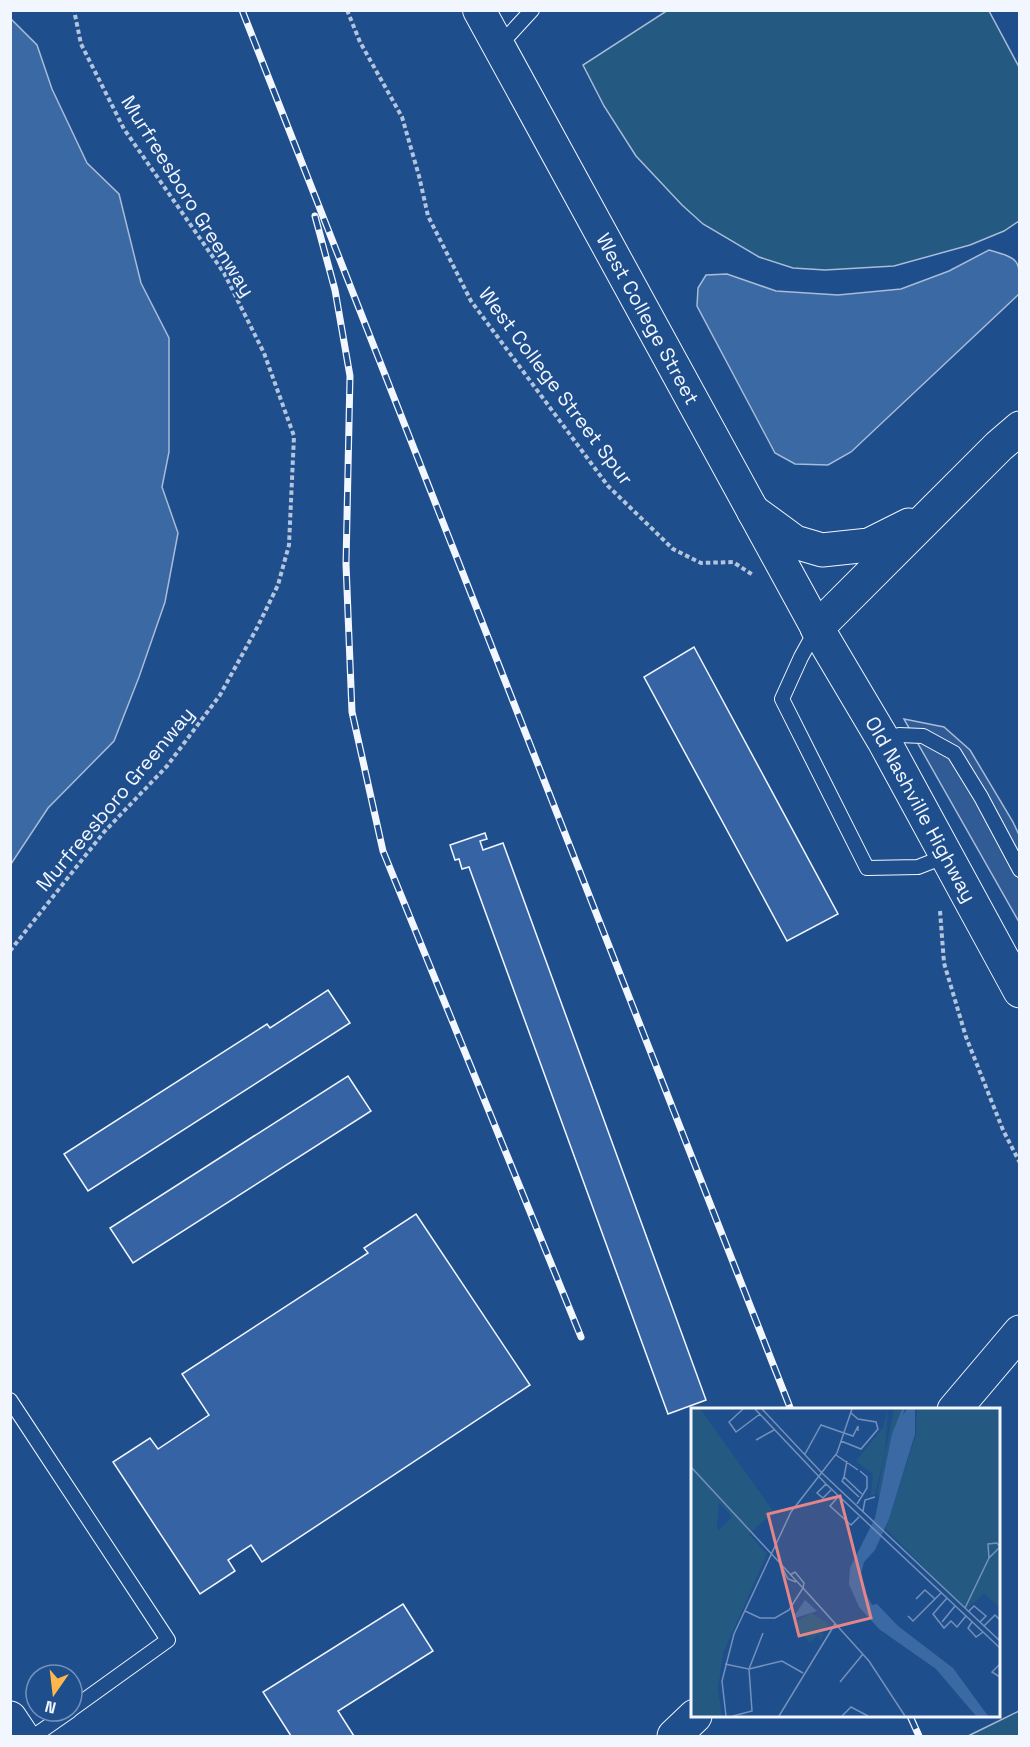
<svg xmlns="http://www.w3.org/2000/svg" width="1030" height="1747" font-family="'Space Grotesk',sans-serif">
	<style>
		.green { fill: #245a82; stroke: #a8bbd7; stroke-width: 1.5 }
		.parking { fill: #305b95; stroke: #a8bbd7; stroke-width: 1.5 }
		.water { fill: #3b69a3; stroke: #a8bbd7; stroke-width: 1.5 }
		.building { fill: #3563a3; stroke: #f2f6ff; stroke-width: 1.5 }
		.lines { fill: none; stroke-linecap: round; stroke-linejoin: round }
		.service-casing { stroke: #f2f6ff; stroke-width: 16 }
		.tertiary-casing { stroke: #f2f6ff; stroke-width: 34 }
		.secondary-casing { stroke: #f2f6ff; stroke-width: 35 }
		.primary-casing { stroke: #f2f6ff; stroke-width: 35 }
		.path { stroke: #b3c4dc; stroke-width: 4; stroke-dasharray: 4.5 3; stroke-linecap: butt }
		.service { stroke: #1f4e8c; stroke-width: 14 }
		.tertiary { stroke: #1f4e8c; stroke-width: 32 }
		.secondary { stroke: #1f4e8c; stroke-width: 33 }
		.primary { stroke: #1f4e8c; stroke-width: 33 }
		.rail-casing { stroke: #f2f6ff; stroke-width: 7 }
		.rail { stroke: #1f4e8c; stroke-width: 4.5; stroke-dasharray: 14; stroke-linecap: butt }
		.labels { text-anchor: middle; stroke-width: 4.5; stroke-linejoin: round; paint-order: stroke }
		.street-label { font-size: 20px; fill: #f2f6ff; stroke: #1f4e8c }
		.inset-road { fill: none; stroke: #7391ba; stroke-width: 1.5 }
		.view { fill: #e38589; fill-opacity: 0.15; stroke: #e38589; stroke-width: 3 }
		.inset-edge { fill: none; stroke: #f2f6ff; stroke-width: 3 }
	</style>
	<rect width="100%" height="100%" fill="#1f4e8c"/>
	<g class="green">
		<path d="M668,10l321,1 30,56v154l-15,10 -34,14 -76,21 -69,4 -32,-2 -34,-11 -56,-33 -21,-19 -46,-49 -32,-50 -21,-41z"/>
		<path d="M1019,1711v25h-51z"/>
	</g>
	<path class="parking" d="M904,719l40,8 26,23 43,72 6,13v87z"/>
	<g class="water">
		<path d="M11,19l26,26 15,44 35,74 32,31 22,89 28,55v114l-7,35 16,46 -13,69 -26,75 -25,64 -66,67 -37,56z"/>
		<path d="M989,250c33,9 31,11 30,44l-168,158 -23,13 -33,-1 -20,-11 -78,-147 1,-18 8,-13 21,-1 49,17 62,4 63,-6 48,-18z"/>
	</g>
	<g class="building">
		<path d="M694,647l144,267 -51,27 -143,-264z"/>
		<path d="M485,833l2,6 -7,2 3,9 20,-7 203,557 -38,14 -199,-547 -7,2 -3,-10 -4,1 -5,-15z"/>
		<path d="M328,990l22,33 -262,168 -24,-37 203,-130 3,4z"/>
		<path d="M348,1076l23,35 -238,152 -23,-35z"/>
		<path d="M416,1214l114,171 -268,177 -11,-17 -23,15 7,11 -35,23 -87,-132 37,-24 8,11 51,-34 -27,-41 186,-121 -4,-5z"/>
		<path d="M403,1604l30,47 -95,60 16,25h-63l-28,-44z"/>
	</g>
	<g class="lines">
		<defs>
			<g id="service">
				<path d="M499,46l33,-36"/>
				<path d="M816,630l-15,27 -19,42 85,169 51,-1 28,-11"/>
				<path d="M884,741l15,-6 24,1 31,17 27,44 39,73"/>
				<path d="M10,1400l158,240 -96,69"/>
				<path d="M34,1736l36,-25"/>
			</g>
			<g id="tertiary">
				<path id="s1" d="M479,10l338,618"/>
			</g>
			<g id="secondary">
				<path id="s2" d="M1020,428l-21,18 -182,182 67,113 136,250"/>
				<path d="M754,512l41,30 27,8 47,-5 40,-20"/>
				<path d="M954,1410l66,-78"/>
				<path d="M674,1736l21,-20"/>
			</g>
			<path id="primary" d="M10,1718l12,18"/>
		</defs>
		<use href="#service" class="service-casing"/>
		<use href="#tertiary" class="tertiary-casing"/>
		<use href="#secondary" class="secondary-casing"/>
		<use href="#primary" class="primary-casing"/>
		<g class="path">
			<path d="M347,10l13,32 42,75 17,59 9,40 43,85 137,185 65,63 28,14 32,-1 20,13"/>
			<path d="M940,911l4,52 22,74 37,93 17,33"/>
			<path d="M10,951l94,-119 63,-66 53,-71 38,-69 20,-41 11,-40 5,-109 -30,-83 -40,-80 -100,-144 -43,-85 -7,-34"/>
		</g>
		<use href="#service" class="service"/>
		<use href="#tertiary" class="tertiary"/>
		<use href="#secondary" class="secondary"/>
		<use href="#primary" class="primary"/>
		<defs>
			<g id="rail">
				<path d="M242,10l549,1400"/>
				<path d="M315,216l20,74 15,86 -4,188 6,148 31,139 198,486"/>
				<path d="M910,1716l9,20"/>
			</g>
		</defs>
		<use href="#rail" class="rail-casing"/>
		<use href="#rail" class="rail"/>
	</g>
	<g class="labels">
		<g class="street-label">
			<text transform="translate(188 196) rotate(58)" y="7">Murfreesboro Greenway</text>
			<text dy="7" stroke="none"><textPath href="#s1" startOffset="352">West College Street</textPath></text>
			<text transform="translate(556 386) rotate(53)" y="7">West College Street Spur</text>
			<text transform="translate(115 799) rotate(-50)" y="7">Murfreesboro Greenway</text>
			<text dy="7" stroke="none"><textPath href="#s2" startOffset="494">Old Nashville Highway</textPath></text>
		</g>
	</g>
	<g transform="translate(691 1408)">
		<rect width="309" height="309" fill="#1f4e8c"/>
		<path d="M0,1h9l74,103 -25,22 18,20 -44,99 -5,36 4,27h-31zM28,94l13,15 -14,14 -1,-6zM197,1l-3,43 -10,43h-4l2,-21 -17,-13 27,-33zM203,1h8l-23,87 -2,-1zM226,1h83v198l-16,-13 -18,15 -80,-80 30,-95zM120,205l18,11 -8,8 3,3 -4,6 -1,-7 -9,9 -17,-19z" fill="#245a82" fill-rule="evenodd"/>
		<path d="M211,1h3l-2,6 4,-6h8v25l-26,85 -14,31 -11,12 -3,12 4,18 7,13 5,-1 21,22 55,42 35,48h-12l-40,-47 -57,-40 -20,-22 -10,-23 1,-16 25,-50 17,-84zM114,192l12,11 -22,7 -1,-2z" fill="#3b69a3"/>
		<path class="inset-road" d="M52,1l-14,13 7,10 24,-18M64,1l71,75 174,164M71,1l60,64 178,168M153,25l9,3 5,-10v5M65,32l18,-10M150,33l20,8 17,-20 -2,-7 -18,-3 -7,-6M114,46l16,-29 23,8M145,47l22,15M156,53l-3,16 18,17M0,59l112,121 -14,22 -14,8h-15l-15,-7M153,69l-2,4 17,16M135,76l-9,9 6,5 8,-8M147,89l-8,9 21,19 8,-8M166,96l10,-16v-11l-7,-6M172,103l2,-11 10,-3M91,159l6,12 8,3M99,167l5,-3 9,11 -1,5 66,73 36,55M256,190l-14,16 11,14 7,-7 6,6 9,-11M225,191l9,-9 10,9M274,200l24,-50 11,-11 -3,-4 -9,1 1,14M278,203l5,-5 12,10 -6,6M217,208l5,5 28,-28M251,214l13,-16M281,214l-4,6 8,9 7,-5M293,218l11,-11 5,5M34,256l24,5 3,42 -19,5M309,256l-8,8 8,5M58,261l33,-8 21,12M58,261l14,-36M149,274l23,-28M35,308l-4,-35 12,-47 57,-122 46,-59 15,-44M88,308l56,-92M151,308l9,-9 17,9"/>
		<path class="view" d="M149,88l31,122 -72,18 -31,-122z"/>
		<rect width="309" height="309" class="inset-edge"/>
	</g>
	<rect width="1030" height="1747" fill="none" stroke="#f2f6ff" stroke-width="24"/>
	<g transform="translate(54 1693) rotate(194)"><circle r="28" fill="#1f4e8c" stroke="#7391ba" stroke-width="1.5"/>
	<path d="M0-4.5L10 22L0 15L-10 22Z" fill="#ffb74d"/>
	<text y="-9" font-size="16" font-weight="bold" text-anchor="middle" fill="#f2f6ff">N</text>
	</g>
</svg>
